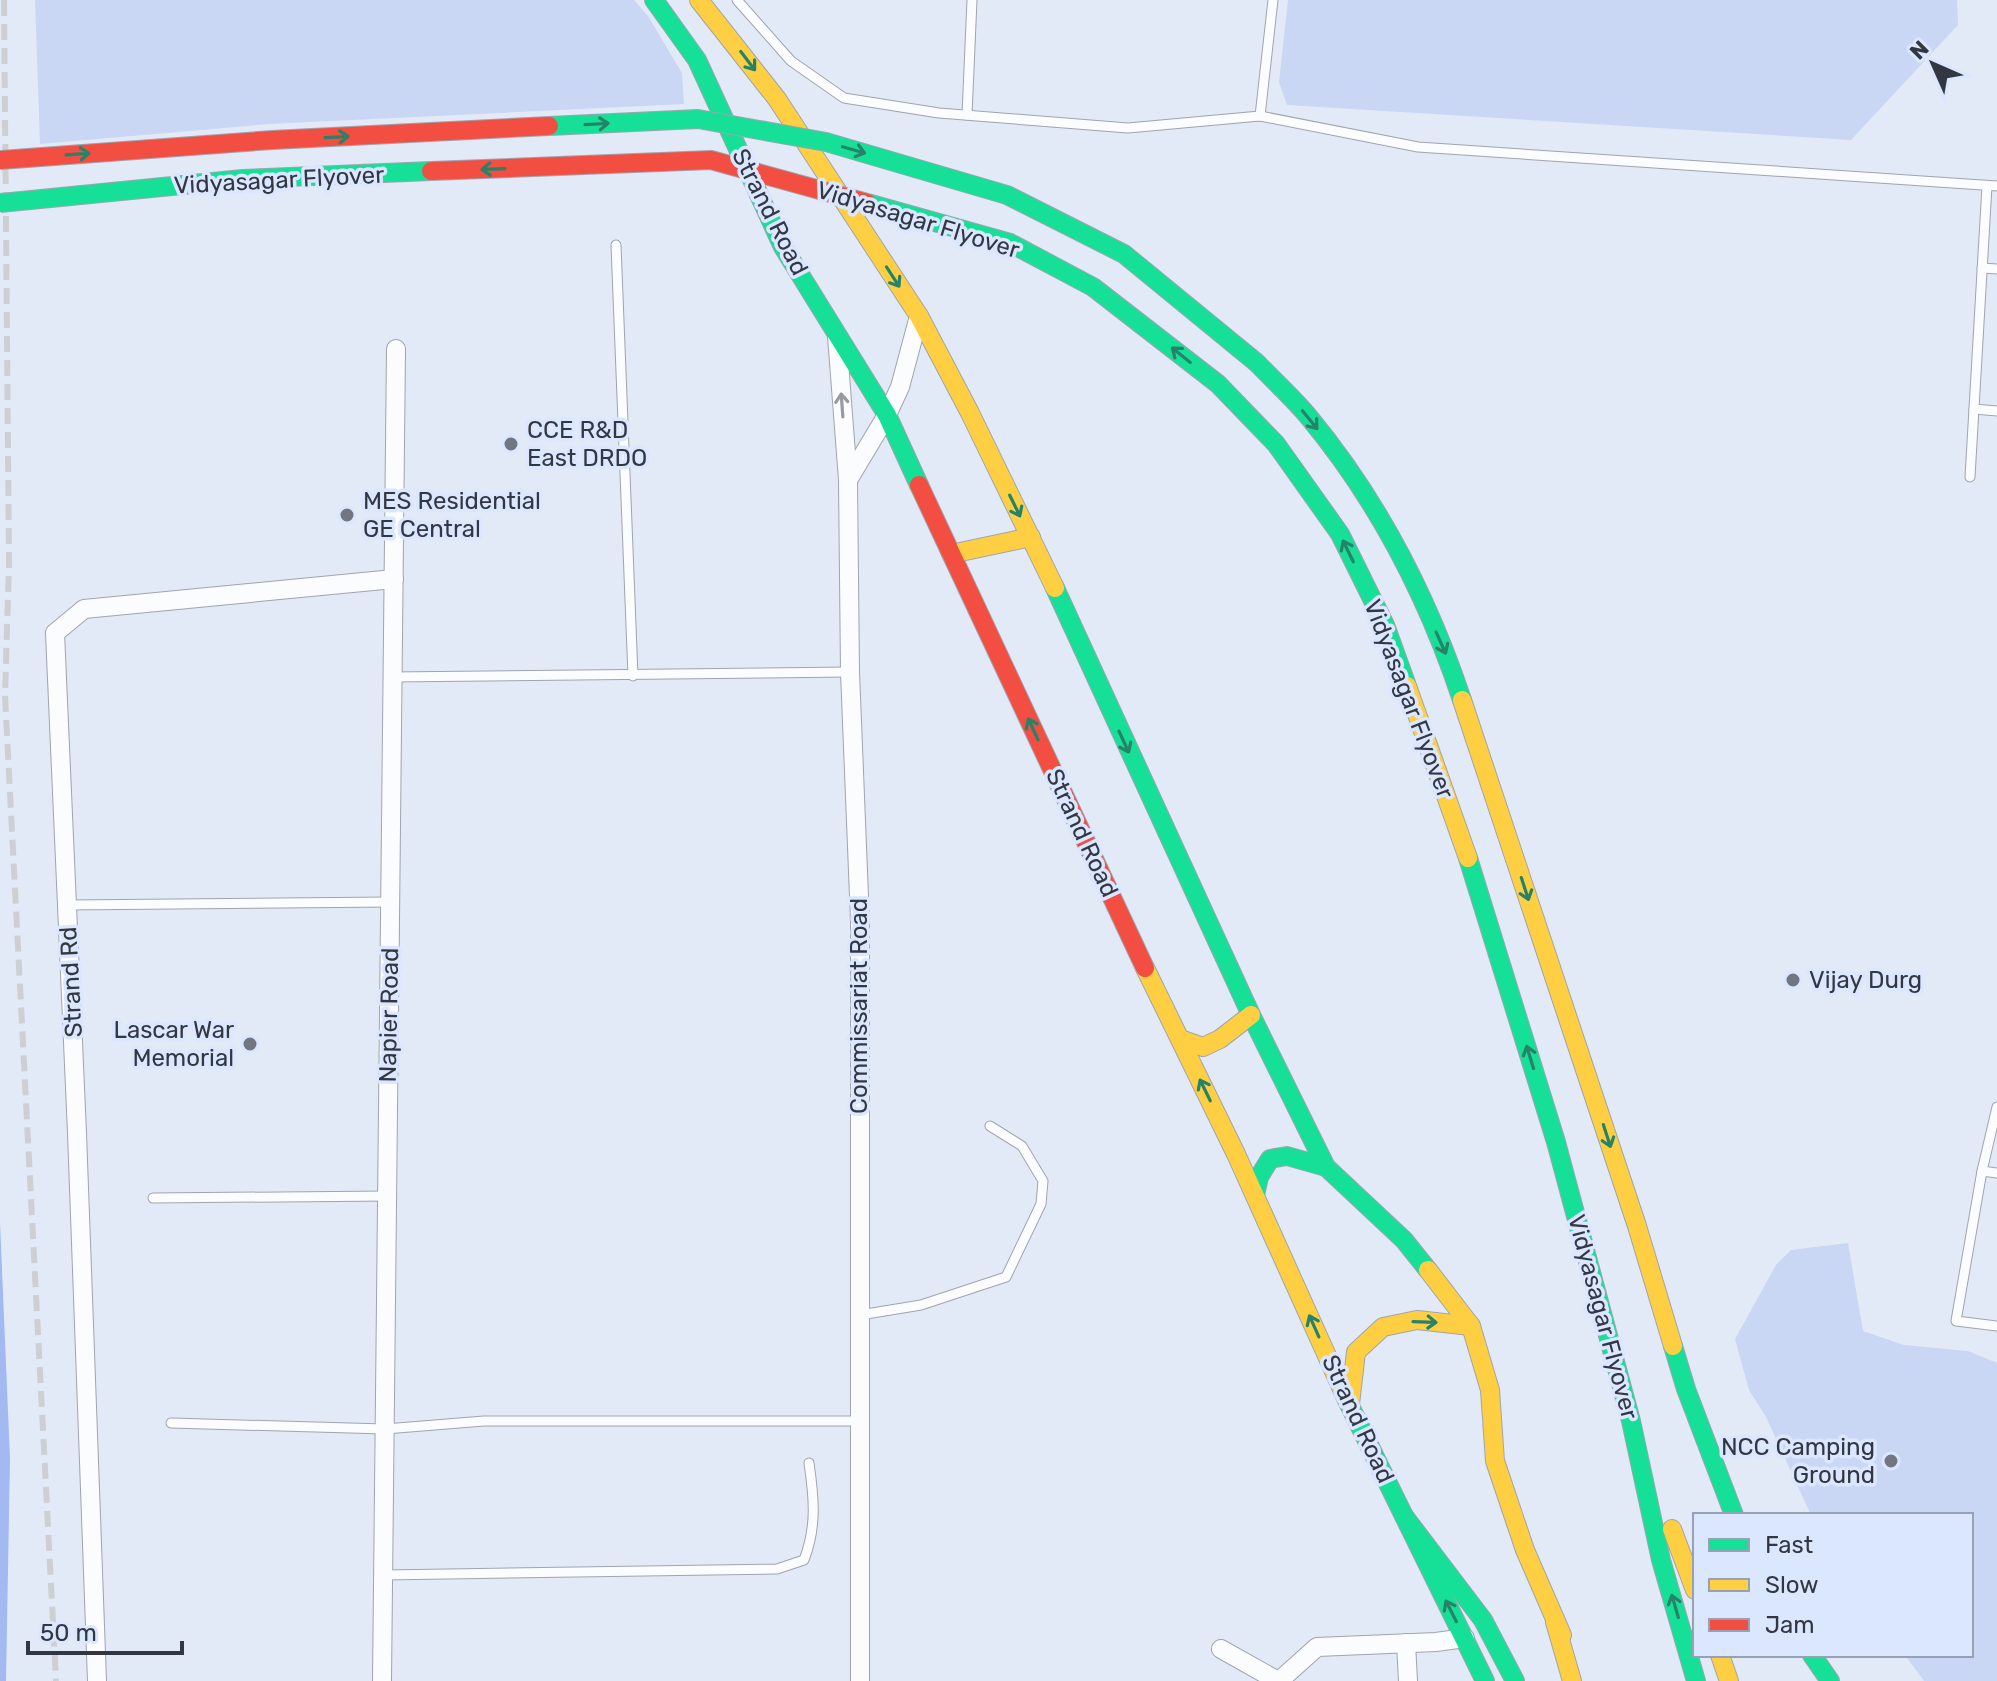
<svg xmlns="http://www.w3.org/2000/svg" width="1997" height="1681" font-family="Rubik,sans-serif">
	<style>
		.green { fill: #c9d7f4 }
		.water { fill: #a2b9f1 }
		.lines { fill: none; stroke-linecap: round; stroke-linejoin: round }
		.lane-casing { stroke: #9fa4ae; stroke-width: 11 }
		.street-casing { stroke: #9fa4ae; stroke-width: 20 }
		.fast-casing { stroke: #9fa4ae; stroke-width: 20 }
		.slow-casing { stroke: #9fa4ae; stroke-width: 20 }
		.jam-casing { stroke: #9fa4ae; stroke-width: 20 }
		.lane { stroke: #fbfcfe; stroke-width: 9 }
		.street { stroke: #fbfcfe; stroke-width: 18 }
		.fast { stroke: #16e098; stroke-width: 18 }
		.slow { stroke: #ffcf43; stroke-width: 18 }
		.jam { stroke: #f24e42; stroke-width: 18 }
		.rail { stroke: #cecfd2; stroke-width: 6; stroke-dasharray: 16 8; stroke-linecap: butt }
		.fast-bridge-casing { stroke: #9fa4ae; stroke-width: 20; stroke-linecap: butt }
		.slow-bridge-casing { stroke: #9fa4ae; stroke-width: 20; stroke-linecap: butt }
		.jam-bridge-casing { stroke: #9fa4ae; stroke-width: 20; stroke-linecap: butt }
		.fast-bridge { stroke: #16e098; stroke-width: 18 }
		.slow-bridge { stroke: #ffcf43; stroke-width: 18 }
		.jam-bridge { stroke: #f24e42; stroke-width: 18 }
		.oneway { stroke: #268368 }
		.oneway2 { stroke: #979aa0 }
		.poi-dot { fill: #717681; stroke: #dbe6ff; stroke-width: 3 }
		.labels { text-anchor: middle; stroke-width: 7; stroke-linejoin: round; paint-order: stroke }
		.street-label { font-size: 24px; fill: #333741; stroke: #dbe6ff }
		.poi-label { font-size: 24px; fill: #333741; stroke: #dbe6ff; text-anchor: start }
	</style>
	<rect width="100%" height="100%" fill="#e3eaf7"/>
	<g class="green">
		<path d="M35,0h599l14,16 34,57 2,31 -415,20 -229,20z"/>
		<path d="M1288,0h669l1,25 -107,115 -564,-35 -8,-23z"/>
		<path d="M1848,1243l15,88 41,14 64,6 29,12v318h-73l-19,-26h66v-140h-160l-45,-98 -17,-27 -14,-51 41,-74 15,-15z"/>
	</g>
	<path class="water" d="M0,1222l10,237 -4,222h-6z"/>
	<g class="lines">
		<defs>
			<g id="lane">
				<path d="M737,0l54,61 53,37 95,15 189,15 132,-12 158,31 579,39"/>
				<path d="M967,115l5,-115"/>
				<path d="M1260,116l13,-116"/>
				<path d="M616,245l17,431"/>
				<path d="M1982,268l15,1"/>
				<path d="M1974,409l23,2"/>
				<path d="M1970,477l17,-291"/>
				<path d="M391,677l459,-5"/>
				<path d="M67,905l323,-3"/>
				<path d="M1997,1107l-15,64 -26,150 41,5"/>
				<path d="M1982,1171l15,2"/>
				<path d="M153,1198l235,-2"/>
				<path d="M860,1315l61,-10 85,-28 35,-73 2,-23 -21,-35 -32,-20"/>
				<path d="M171,1423l214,6 99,-8h376"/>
				<path d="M384,1575l393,-6 27,-9c13,-34 10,-62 5,-97"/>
			</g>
			<g id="street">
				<path d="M837,336l11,144 2,192 10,249v760"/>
				<path d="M848,480l39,-65 13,-28 19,-71"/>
				<path d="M1406,1643l2,38"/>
				<path d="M1221,1649l57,32"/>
				<path d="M97,1681l-20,-548 -22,-500 29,-24 310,-30"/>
				<path d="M382,1681l14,-1332"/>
				<path d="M1279,1681l38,-34 119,-5 29,-4"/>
			</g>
			<g id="fast">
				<path d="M654,0l43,60 86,187 104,168 32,70"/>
				<path d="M1257,363c17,18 35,34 51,53 69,83 120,182 154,284"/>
				<path d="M1055,588l196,427 75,152 78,73 24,30"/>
				<path d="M1468,858l88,284 75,279 30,139 35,121"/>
				<path d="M1255,1195l4,-18 11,-18 17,-3 39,11"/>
				<path d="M1673,1346l13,43 48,126"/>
				<path d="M1346,1398l139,283"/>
				<path d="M1404,1516l79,104 32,61"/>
				<path d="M1812,1655l18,26"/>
			</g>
			<g id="slow">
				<path d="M699,0l78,99 142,217 51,97 85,175"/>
				<path d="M951,554l80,-17"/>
				<path d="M1462,700l175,526 36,120"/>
				<path d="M1145,968l91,186 110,244"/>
				<path d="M1180,1039l23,8 17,-8 31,-24"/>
				<path d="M1428,1270l43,56 19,64 5,71 30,89 37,85"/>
				<path d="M1350,1404l6,-52 27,-25 34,-7 54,6"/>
				<path d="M1672,1529l23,61"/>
				<path d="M1555,1622l17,59"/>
				<path d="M1720,1655l9,26"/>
			</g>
			<path id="jam" d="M919,485l226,483"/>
		</defs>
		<use href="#lane" class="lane-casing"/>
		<use href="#street" class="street-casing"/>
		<use href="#fast" class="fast-casing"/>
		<use href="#slow" class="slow-casing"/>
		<use href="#jam" class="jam-casing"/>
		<use href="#lane" class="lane"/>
		<use href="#street" class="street"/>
		<use href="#fast" class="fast"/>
		<use href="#slow" class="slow"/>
		<use href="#jam" class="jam"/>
		<path class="rail" d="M4,0l5,563 -4,133 51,985"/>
		<defs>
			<g id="fast-bridge">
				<path d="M549,126l149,-7 128,23 181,53 117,59 133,109"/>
				<path d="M0,203l243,-24 188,-8"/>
				<path d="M867,203l143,40 83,44 125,97 58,60 64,90 45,91 22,61"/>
			</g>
			<path id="slow-bridge" d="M1407,686l61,172"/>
			<g id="jam-bridge">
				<path d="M0,160l272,-20 277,-14"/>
				<path d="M431,171l280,-11 156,43"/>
			</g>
		</defs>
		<use href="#fast-bridge" class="fast-bridge-casing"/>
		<use href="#slow-bridge" class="slow-bridge-casing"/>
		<use href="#jam-bridge" class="jam-bridge-casing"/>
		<use href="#fast-bridge" class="fast-bridge"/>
		<use href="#slow-bridge" class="slow-bridge"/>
		<use href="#jam-bridge" class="jam-bridge"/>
	</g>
	<defs><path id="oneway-shaft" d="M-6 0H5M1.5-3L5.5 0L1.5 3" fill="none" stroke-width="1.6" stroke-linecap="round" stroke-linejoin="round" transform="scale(2)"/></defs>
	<g class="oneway">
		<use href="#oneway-shaft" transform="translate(748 61) rotate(53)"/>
		<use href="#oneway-shaft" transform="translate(597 124) rotate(-3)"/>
		<use href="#oneway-shaft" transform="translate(337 137) rotate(-3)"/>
		<use href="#oneway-shaft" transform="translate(854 150) rotate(16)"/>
		<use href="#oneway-shaft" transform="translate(78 154) rotate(-4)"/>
		<use href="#oneway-shaft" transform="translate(493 169) rotate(178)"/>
		<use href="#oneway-shaft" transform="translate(893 277) rotate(57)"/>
		<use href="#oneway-shaft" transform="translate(1181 355) rotate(-141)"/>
		<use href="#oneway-shaft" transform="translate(1310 420) rotate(51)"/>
		<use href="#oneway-shaft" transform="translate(1015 506) rotate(64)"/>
		<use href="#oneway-shaft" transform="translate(1348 551) rotate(-116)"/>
		<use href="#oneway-shaft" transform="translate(1441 643) rotate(66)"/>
		<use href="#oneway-shaft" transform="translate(1033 729) rotate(-115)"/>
		<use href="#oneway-shaft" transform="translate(1124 742) rotate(65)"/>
		<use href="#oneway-shaft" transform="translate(1525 889) rotate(72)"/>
		<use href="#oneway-shaft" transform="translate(1530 1057) rotate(-107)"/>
		<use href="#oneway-shaft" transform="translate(1205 1090) rotate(-116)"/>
		<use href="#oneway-shaft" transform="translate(1607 1136) rotate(72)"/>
		<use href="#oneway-shaft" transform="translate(1425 1322) rotate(2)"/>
		<use href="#oneway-shaft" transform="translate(1314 1326) rotate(-114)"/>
		<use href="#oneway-shaft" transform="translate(1675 1606) rotate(-106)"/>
		<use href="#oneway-shaft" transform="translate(1451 1611) rotate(-117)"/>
	</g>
	<use class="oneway2" href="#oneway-shaft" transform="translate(842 405) rotate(-94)"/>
	<g class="poi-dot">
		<circle cx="511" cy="444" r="8"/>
		<circle cx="347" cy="515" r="8"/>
		<circle cx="1793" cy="980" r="8"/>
		<circle cx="250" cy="1044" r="8"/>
		<circle cx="1891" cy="1461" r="8"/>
	</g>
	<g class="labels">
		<g class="street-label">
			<text transform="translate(279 180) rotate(-3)" y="8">Vidyasagar Flyover</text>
			<text transform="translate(770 212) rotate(63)" y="8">Strand Road</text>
			<text transform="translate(918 220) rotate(17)" y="8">Vidyasagar Flyover</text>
			<text transform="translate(1409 699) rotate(69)" y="8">Vidyasagar Flyover</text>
			<text transform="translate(1082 833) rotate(65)" y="8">Strand Road</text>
			<text transform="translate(71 982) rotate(-93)" y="8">Strand Rd</text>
			<text transform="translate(859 1006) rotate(-90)" y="8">Commissariat Road</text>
			<text transform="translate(389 1015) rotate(-89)" y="8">Napier Road</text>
			<text transform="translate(1603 1317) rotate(75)" y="8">Vidyasagar Flyover</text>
			<text transform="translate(1358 1419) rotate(65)" y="8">Strand Road</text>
		</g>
		<g class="poi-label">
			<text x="527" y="438">CCE R&amp;D<tspan x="527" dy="28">East DRDO</tspan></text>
			<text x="363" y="509">MES Residential<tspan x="363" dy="28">GE Central</tspan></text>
			<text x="1809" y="988">Vijay Durg</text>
			<text x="234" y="1038" text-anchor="end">Lascar War<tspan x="234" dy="28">Memorial</tspan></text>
			<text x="1875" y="1455" text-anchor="end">NCC Camping<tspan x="1875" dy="28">Ground</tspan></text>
		</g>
	</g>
	<rect x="1693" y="1513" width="280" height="144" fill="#dbe6ff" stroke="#98a0b3" stroke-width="2"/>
	<rect x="1709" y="1539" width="40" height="12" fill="#16e098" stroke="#98a0b3" stroke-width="2"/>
	<text x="1765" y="1553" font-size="24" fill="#333741">Fast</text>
	<rect x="1709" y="1579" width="40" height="12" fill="#ffcf43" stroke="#98a0b3" stroke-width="2"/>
	<text x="1765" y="1593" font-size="24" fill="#333741">Slow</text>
	<rect x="1709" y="1619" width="40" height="12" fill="#f24e42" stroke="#98a0b3" stroke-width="2"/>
	<text x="1765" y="1633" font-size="24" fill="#333741">Jam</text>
	<g transform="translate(1933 64) rotate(315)" stroke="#dbe6ff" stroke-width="6" paint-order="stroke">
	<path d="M0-6L14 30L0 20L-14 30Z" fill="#333741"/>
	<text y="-12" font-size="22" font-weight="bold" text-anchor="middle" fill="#333741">N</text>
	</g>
	<path d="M28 1641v12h154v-12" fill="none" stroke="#333741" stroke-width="4"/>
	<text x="40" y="1641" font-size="24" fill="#333741" stroke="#dbe6ff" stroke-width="6" paint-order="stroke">50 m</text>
</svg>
